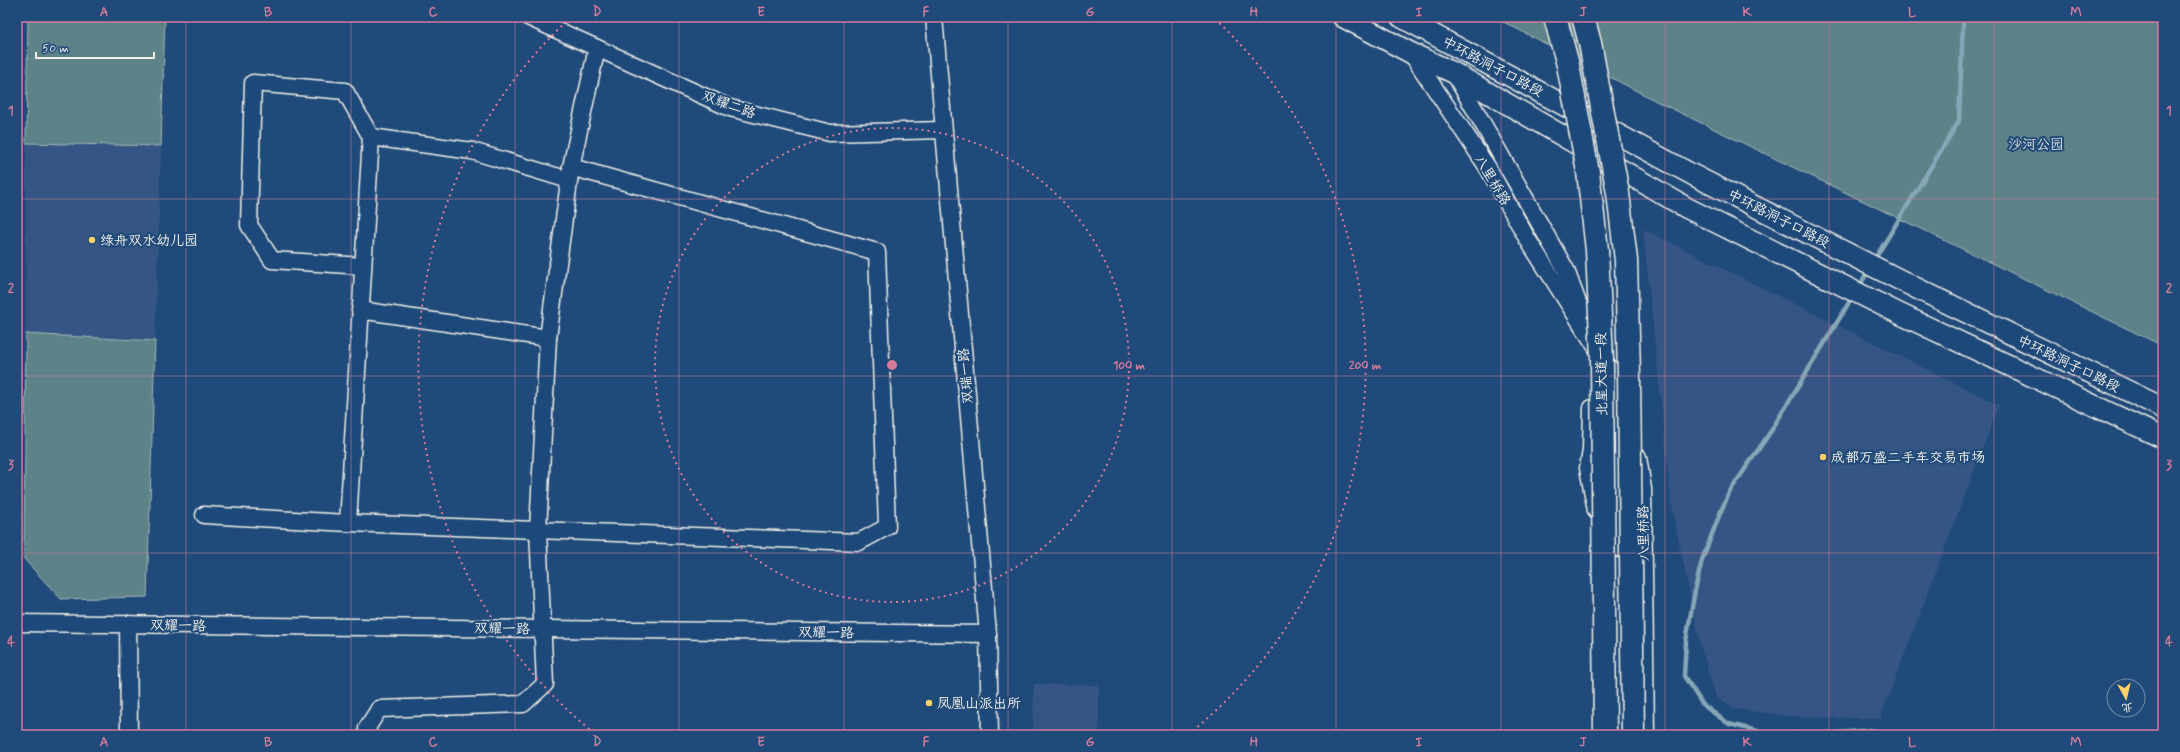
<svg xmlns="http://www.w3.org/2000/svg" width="2180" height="752" font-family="Mynerve,'LXGW WenKai TC',sans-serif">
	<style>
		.built { fill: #365784 }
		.green { fill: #5d8287; stroke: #a8bab8 }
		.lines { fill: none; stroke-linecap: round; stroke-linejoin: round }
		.stream { stroke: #87a7b7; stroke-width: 4.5 }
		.minor-casing { stroke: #f4f1e8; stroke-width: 19 }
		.major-casing { stroke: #f4f1e8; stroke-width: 23 }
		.minor { stroke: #1f4a7a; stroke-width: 16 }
		.major { stroke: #1f4a7a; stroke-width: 20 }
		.highway-bridge-casing { stroke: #f4f1e8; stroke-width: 25; stroke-linecap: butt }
		.highway-bridge { stroke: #1f4a7a; stroke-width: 22 }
		.grid { fill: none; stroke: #d87a9a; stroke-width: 1; stroke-opacity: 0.55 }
		.ring { fill: none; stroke: #d87a9a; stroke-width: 2; stroke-dasharray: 2 4 }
		.poi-dot { fill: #ffd166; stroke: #1f4a7a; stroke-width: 1.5 }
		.labels { text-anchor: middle; stroke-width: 4; stroke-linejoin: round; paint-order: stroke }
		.street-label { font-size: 14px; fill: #f4f1e8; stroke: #1f4a7a }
		.park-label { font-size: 14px; fill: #dde0d9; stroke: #1f4a7a }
		.poi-label { font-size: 14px; fill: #f4f1e8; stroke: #1f4a7a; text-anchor: start }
		.centre { fill: #d87a9a; stroke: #1f4a7a; stroke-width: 2 }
		.ring-label { font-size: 12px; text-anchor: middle; font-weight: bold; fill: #d87a9a; stroke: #1f4a7a; stroke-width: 4; stroke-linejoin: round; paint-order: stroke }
		.neatline { fill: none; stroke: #d87a9a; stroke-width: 1.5 }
		.grid-label { font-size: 13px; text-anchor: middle; font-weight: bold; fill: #d87a9a }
	</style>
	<rect width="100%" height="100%" fill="#1f4a7a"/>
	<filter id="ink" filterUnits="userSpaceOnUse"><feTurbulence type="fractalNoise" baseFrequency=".025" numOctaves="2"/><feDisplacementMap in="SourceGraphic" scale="8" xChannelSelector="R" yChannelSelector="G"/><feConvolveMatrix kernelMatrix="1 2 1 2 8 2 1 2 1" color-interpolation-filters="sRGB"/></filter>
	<g filter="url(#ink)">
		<g class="built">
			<path d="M26,143l135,3 -6,195 -129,-7z"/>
			<path d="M1643,229l356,176 -119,314 -92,-3 -53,-7 -19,-11 -17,-59 -27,-131z"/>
			<path d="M1034,684l65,1v50h-66z"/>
		</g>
		<g class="green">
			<path d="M28,17h137l-4,129 -135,-3z"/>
			<path d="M1494,17h669v329l-505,-244z"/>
			<path d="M26,334l129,7 -8,256 -86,2 -37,-40z"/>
		</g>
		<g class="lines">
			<g class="stream">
				<path d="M1873,262l86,-141 4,-98 -2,-6"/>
				<path d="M1858,288l11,-18"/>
				<path d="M1853,296l-82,135 -41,60 -9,20 -19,49 -7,30 -9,51 -2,35 19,29 26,19 37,9 62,1 42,-4 22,5"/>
			</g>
			<defs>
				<g id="minor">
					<path d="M528,17l202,91 100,25 113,-3"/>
					<path d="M934,17l54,617 2,101"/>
					<path d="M1411,53l77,115 40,72 89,140 7,24"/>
					<path d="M1454,73l112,197 15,41"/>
					<path d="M371,137l101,14 97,29"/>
					<path d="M360,310l188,28"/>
					<path d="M1611,388l4,28 5,133"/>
					<path d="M1592,408l-1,42 -3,18 8,43"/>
					<path d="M1638,457l5,32 3,246"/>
					<path d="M204,515l144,8 511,19 28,-15 -10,-275 -306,-85"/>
					<path d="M348,523l23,-386 -26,-46 -92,-8 -4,142 23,35 91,6"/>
					<path d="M17,623l971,11"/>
					<path d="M128,624l1,111"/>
					<path d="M369,735l-2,-7 12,-19 144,-5 22,-20 -7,-154 10,-192 23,-171 26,-119"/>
				</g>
				<g id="major">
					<path d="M1343,17l68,36 43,20 233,135 213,106 263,124"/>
					<path d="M1401,17l292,158 223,113 247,120"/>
				</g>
			</defs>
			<use href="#minor" class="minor-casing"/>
			<use href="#major" class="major-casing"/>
			<use href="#minor" class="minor"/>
			<use href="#major" class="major"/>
			<defs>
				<g id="highway-bridge">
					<path d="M1555,17l13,48 20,107 9,78 5,109 3,376"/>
					<path d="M1583,17l7,26 28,150 8,67 3,114 4,361"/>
				</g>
			</defs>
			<use href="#highway-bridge" class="highway-bridge-casing"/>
			<use href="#highway-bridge" class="highway-bridge"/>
		</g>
	</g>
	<path class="grid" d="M186,17v718M351,17v718M515,17v718M679,17v718M844,17v718M1008,17v718M1172,17v718M1336,17v718M1501,17v718M1665,17v718M1829,17v718M1994,17v718M17,199h2146M17,376h2146M17,553h2146"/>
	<g class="ring">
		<circle cx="892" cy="365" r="237"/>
		<path d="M594 733A473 473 0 0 1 569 19M1215 19A473 473 0 0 1 1190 733"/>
	</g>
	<g class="poi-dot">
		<circle cx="92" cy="240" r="4"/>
		<circle cx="1823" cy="457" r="4"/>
		<circle cx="929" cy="703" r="4"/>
	</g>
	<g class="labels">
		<g class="street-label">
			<text transform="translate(1493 66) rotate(28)" y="5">中环路洞子口路段</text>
			<text transform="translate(729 104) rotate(20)" y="5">双耀二路</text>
			<text transform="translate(1493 180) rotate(59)" y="5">八里桥路</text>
			<text transform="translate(1779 218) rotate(27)" y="5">中环路洞子口路段</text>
			<text transform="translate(2069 363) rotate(26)" y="5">中环路洞子口路段</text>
			<text transform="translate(1601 374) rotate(-91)" y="5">北星大道一段</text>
			<text transform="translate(965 376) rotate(-95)" y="5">双瑞一路</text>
			<text transform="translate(1643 533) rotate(-91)" y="5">八里桥路</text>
			<text transform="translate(178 625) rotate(1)" y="5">双耀一路</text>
			<text transform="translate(502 628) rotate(1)" y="5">双耀一路</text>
			<text transform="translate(826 632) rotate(1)" y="5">双耀一路</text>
		</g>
		<g class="park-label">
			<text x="2036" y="149">沙河公园</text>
		</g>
		<g class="poi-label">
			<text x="100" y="245">绿舟双水幼儿园</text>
			<text x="1831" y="462">成都万盛二手车交易市场</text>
			<text x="937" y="708">凤凰山派出所</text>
		</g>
	</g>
	<circle cx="892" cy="365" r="6" class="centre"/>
	<g class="ring-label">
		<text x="1129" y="369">100 m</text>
		<text x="1365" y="369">200 m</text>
	</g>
	<rect width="2180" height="752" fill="none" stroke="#1f4a7a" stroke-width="44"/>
	<g transform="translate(2126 698) rotate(172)"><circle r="19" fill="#1f4a7a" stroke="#748da6"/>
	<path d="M0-3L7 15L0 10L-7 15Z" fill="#ffd166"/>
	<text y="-6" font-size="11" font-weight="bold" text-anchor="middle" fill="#f4f1e8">北</text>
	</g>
	<path d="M36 52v6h118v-6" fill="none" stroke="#f4f1e8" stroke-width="2"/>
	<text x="42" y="52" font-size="12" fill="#f4f1e8" stroke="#1f4a7a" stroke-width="3" paint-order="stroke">50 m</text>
	<rect x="22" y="22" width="2136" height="708" class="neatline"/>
	<g class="grid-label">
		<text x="104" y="16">A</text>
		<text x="268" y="16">B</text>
		<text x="433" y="16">C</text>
		<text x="597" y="16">D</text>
		<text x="761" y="16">E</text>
		<text x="926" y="16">F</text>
		<text x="1090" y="16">G</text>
		<text x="1254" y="16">H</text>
		<text x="1419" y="16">I</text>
		<text x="1583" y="16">J</text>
		<text x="1747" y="16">K</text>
		<text x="1912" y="16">L</text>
		<text x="2076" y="16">M</text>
		<text x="11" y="115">1</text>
		<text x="2169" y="115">1</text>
		<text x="11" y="292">2</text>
		<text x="2169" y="292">2</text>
		<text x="11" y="469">3</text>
		<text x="2169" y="469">3</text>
		<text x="11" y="646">4</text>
		<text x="2169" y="646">4</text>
		<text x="104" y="746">A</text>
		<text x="268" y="746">B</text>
		<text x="433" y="746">C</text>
		<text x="597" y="746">D</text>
		<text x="761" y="746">E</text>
		<text x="926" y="746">F</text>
		<text x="1090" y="746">G</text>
		<text x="1254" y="746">H</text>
		<text x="1419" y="746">I</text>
		<text x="1583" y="746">J</text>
		<text x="1747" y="746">K</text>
		<text x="1912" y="746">L</text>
		<text x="2076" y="746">M</text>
	</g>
</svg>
